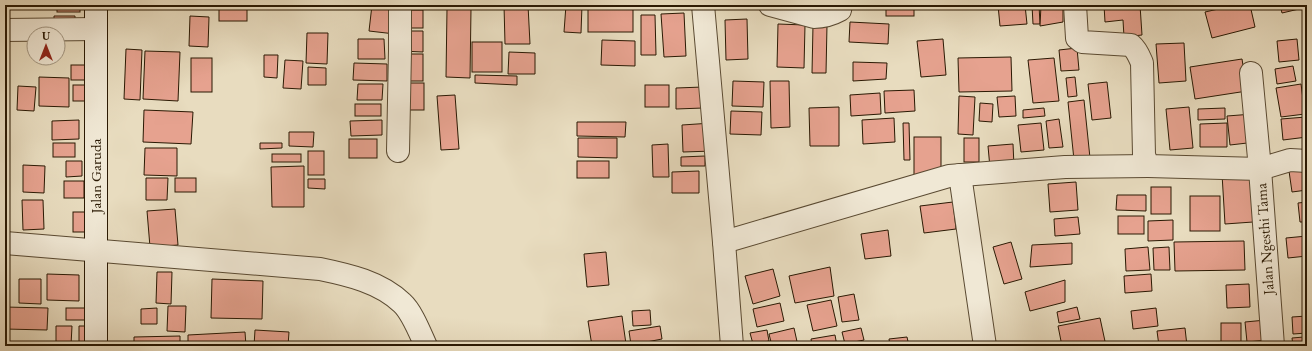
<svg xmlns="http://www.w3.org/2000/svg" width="1312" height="351" font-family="'EB Garamond',serif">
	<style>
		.building { fill: #e6a28f; stroke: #2a1903 }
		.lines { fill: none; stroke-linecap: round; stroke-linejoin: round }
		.street-casing { stroke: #5a4a32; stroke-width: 24 }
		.secondary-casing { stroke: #2a1903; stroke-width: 24 }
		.street { stroke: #f0e8d5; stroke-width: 22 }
		.secondary { stroke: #f0e8d5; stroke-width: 22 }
		.labels { text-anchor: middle; stroke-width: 3; stroke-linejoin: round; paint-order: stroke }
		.street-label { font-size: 15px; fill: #2a1903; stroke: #f0e8d5 }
	</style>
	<rect width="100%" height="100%" fill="#e8dcbf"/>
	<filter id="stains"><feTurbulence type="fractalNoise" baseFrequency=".005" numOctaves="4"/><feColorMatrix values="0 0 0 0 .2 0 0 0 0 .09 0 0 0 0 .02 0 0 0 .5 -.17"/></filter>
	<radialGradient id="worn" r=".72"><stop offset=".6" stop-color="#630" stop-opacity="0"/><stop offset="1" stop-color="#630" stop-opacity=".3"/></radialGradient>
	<g class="building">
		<rect x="57" y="5" width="23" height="7"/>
		<rect x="219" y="5" width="28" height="16"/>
		<path d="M339,5h21v4l-21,-2z"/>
		<path d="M372,5h26l-3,29 -26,-3z"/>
		<path d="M504,5h24l2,39h-25z"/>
		<path d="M566,5h16l-1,28 -17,-1z"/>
		<rect x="588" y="5" width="45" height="27"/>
		<rect x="886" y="5" width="28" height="11"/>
		<path d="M998,5h27l2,19 -27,2z"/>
		<path d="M1032,5h7l1,19h-7z"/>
		<path d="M1041,5h22v17l-23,4z"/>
		<path d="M1104,5h36l2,30 -18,2 -1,-17 -18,2z"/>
		<path d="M1236,5h14l5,22 -43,11 -7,-26z"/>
		<path d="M1280,5h18l1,4 -17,4z"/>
		<path d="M447,9h24l-1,69 -24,-1z"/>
		<rect x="405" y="10" width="18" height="18"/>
		<path d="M684,13l2,43 -22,1 -3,-43z"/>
		<path d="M641,15h14l1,40h-15z"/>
		<path d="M54,16h21v10l-21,-1z"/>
		<path d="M190,16l19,1 -1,30 -19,-1z"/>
		<path d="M747,19l1,40 -22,1 -1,-40z"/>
		<path d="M850,22l39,2 -1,20 -39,-2z"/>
		<path d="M778,24l27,1 -1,43 -27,-1z"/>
		<path d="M813,25h14l-1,48h-14z"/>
		<path d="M402,31h21v21l-22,-1z"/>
		<path d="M307,33h21l-1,31 -21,-1z"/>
		<path d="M358,39h26l1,20h-27z"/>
		<path d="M943,39l3,36 -25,2 -4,-36z"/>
		<path d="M1297,39l2,21 -20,2 -2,-21z"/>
		<path d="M602,40l33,1v25l-34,-1z"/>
		<rect x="472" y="42" width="30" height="30"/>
		<path d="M1184,43l2,38 -27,2 -3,-39z"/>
		<path d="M1077,48l2,22 -18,1 -2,-21z"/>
		<path d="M126,49l16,1 -2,50 -16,-1z"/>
		<path d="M145,51l35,1 -2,49 -35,-2z"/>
		<path d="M509,52l26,1v21h-27z"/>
		<rect x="401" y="54" width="22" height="27"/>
		<path d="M264,55h14l-1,23 -13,-1z"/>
		<path d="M1011,57l1,34 -53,1 -1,-34z"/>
		<rect x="191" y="58" width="21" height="34"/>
		<path d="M1054,58l5,43 -26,2 -5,-43z"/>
		<path d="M1242,59l5,32 -52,8 -5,-32z"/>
		<path d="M1305,59h2v45h-1z"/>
		<path d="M285,60l18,1 -2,28 -18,-1z"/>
		<path d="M853,62l34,1 -1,16 -33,2z"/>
		<path d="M354,63l33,1v17l-34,-1z"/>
		<rect x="71" y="65" width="18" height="15"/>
		<path d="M1293,66l3,15 -19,3 -2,-15z"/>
		<path d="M308,67l18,1v17h-18z"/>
		<path d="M475,75l42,1v9l-42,-2z"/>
		<path d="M39,77l30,1v29l-30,-1z"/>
		<path d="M1075,77l2,19 -9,1 -2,-19z"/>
		<path d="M733,81l31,1 -1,25 -31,-1z"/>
		<path d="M770,81h19l1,46 -19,1z"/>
		<path d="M1107,82l4,36 -19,2 -4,-36z"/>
		<rect x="402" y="83" width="22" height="27"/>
		<path d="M358,84h25l-1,16h-25z"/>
		<path d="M1301,84l4,30 -24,3 -5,-29z"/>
		<rect x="73" y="85" width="16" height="16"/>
		<rect x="645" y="85" width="24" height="22"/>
		<path d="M18,86l18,1 -2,24 -17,-1z"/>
		<path d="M703,87v21l-27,1v-21z"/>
		<path d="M914,90l1,21 -30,2 -1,-22z"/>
		<path d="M880,93l1,21 -30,2 -1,-21z"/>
		<path d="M455,95l4,54 -18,1 -4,-54z"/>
		<path d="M959,96l16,1 -2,38 -15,-1z"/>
		<path d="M1015,96l1,20 -17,1 -2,-20z"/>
		<path d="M1084,100l6,58 -16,2 -6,-58z"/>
		<path d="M980,103l13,1 -1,18 -13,-1z"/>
		<rect x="355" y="104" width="26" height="12"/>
		<path d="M839,107v39h-29l-1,-38z"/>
		<path d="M1189,107l4,41 -23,2 -4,-41z"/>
		<path d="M1044,108l1,8 -22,2v-8z"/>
		<path d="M1225,108v11l-27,1v-11z"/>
		<path d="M144,110l49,2 -2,32 -48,-2z"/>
		<path d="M731,111l31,1 -1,23 -31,-1z"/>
		<path d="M1253,114l3,28 -26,3 -3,-29z"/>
		<path d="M1306,117l1,20 -24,3 -2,-21z"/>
		<path d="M894,118l1,24 -32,2 -1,-24z"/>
		<path d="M1059,119l4,28 -14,1 -3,-27z"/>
		<path d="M79,120v19l-27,1v-19z"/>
		<path d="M382,120v15l-31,1 -1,-15z"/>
		<path d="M577,122h49l-1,15 -48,-1z"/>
		<path d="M712,123l1,28 -30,1 -1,-27z"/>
		<path d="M903,123h6l1,37h-6z"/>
		<path d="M1041,123l3,27 -23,2 -3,-27z"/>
		<path d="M1227,123v24h-27v-23z"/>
		<path d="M289,132h25l-1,15 -24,-1z"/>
		<rect x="914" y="137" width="27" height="40"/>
		<path d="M578,138h39v20l-39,-1z"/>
		<rect x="964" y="138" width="15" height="24"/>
		<rect x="349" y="139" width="28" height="19"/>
		<rect x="53" y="143" width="22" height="14"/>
		<path d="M260,143h22v5l-22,1z"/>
		<path d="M668,144l1,33h-16l-1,-32z"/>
		<path d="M1013,144l1,22 -24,2 -2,-22z"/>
		<path d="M145,148h32v28l-33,-1z"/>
		<rect x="308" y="151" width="16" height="24"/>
		<rect x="272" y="154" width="29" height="8"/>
		<path d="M705,156v10h-24v-9z"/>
		<path d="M66,161h16v15l-16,1z"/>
		<rect x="577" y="161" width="32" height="17"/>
		<path d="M23,165l22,1 -1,27 -21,-1z"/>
		<path d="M304,166v41h-32l-1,-40z"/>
		<path d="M1307,168v22l-15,2 -3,-21z"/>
		<path d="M699,171v22h-27v-21z"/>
		<path d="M1250,172l3,50 -28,2 -3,-50z"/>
		<path d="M146,178h22l-1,22h-21z"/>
		<rect x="175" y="178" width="21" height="14"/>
		<path d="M308,179h17v10l-17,-1z"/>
		<rect x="64" y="181" width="20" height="17"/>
		<path d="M1076,182l2,28 -28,2 -2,-28z"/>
		<rect x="1151" y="187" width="20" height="27"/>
		<path d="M1117,195h29v16l-30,-1z"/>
		<rect x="1190" y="196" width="30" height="35"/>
		<path d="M22,200h21l1,29 -21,1z"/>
		<path d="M953,202l3,27 -32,4 -4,-27z"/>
		<path d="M1307,202v20h-7l-2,-19z"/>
		<path d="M175,209l3,36 -28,2 -3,-36z"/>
		<rect x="73" y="212" width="16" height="20"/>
		<rect x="1118" y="216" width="26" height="18"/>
		<path d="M1078,217l2,17 -25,2 -1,-17z"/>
		<path d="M1173,220v20l-25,1v-20z"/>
		<path d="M888,230l3,26 -26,3 -4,-25z"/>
		<path d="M1307,236v20l-19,2 -2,-20z"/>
		<path d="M1244,241l1,29 -70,1 -1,-29z"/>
		<path d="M1011,242l11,37 -18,5 -11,-37z"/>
		<path d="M1072,243v21l-42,3 2,-22z"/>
		<path d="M1148,247l2,23 -24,1 -1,-22z"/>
		<path d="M1169,247l1,23h-16l-1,-22z"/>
		<path d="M606,252l3,33 -22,2 -3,-33z"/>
		<path d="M830,267l4,29 -39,7 -6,-27z"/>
		<path d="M773,269l7,27 -27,8 -8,-28z"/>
		<path d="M157,272h15l-1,32 -15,-1z"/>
		<path d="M47,274l32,1v26l-32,-1z"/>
		<path d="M1151,274l1,17 -27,2 -1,-17z"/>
		<path d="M19,279h22v25l-22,-1z"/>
		<path d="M212,279l51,2 -1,38 -51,-1z"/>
		<path d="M1065,280v22l-35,9 -5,-19z"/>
		<path d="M1249,284l1,23 -23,1 -1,-23z"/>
		<path d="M854,294l5,26 -17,2 -4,-25z"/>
		<path d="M831,300l6,26 -24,5 -6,-26z"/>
		<path d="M780,303l4,18 -27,6 -4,-18z"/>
		<path d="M168,306h18l-1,26 -18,-1z"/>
		<path d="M5,307l43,1 -1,22 -42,-1z"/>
		<path d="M1077,307l3,12 -21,4 -2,-11z"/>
		<rect x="66" y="308" width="25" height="12"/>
		<path d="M157,308v16h-16v-15z"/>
		<path d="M1156,308l2,18 -25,3 -2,-18z"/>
		<path d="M650,310l1,15 -18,1 -1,-15z"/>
		<path d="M622,316l4,28 -16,2h-18l-4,-25z"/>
		<path d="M1307,316v17l-14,1 -1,-17z"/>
		<path d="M1100,318l6,28h-44l-4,-20z"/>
		<path d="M1266,320l2,20 -21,2 -2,-20z"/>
		<rect x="1221" y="323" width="20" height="23"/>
		<path d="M56,326h16l-1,19 -15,-1z"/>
		<path d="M79,326h13l1,17h-14z"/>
		<path d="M660,326l2,13 -31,6 -2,-14z"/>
		<path d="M794,328l4,18h-26l-3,-12z"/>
		<path d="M861,328l3,12 -19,4 -3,-12z"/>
		<path d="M1185,328l2,18h-28l-2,-15z"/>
		<path d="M255,330l34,2 -1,14h-34z"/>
		<path d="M767,330l2,11 -16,3 -3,-11z"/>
		<path d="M245,332l1,14h-58v-11z"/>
		<path d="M835,335l2,11h-25l-1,-7z"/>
		<path d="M180,336v10h-46v-9z"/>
		<path d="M907,337l2,9h-19l-1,-7z"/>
		<path d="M1304,337l1,9h-12l-1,-8z"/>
	</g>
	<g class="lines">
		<defs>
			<g id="street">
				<path d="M703,5l21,237 8,104"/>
				<path d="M770,5l44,12c9,0 17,-2 26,-7l1,-5"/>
				<path d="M1075,5l2,33 5,4 49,3c6,5 8,11 11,18l2,92 4,11 112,3 13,177"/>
				<path d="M5,30l91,-1"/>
				<path d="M1251,73l9,96 30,-9 17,1"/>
				<path d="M398,151l2,-100v-46"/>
				<path d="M960,175l25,171"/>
				<path d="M724,242l225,-66 116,-9 83,-1"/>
				<path d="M5,243l315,26c29,6 60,13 82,34 10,9 18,30 24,43"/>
			</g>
			<path id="secondary" d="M96,346v-341"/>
		</defs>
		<use href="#street" class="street-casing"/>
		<use href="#secondary" class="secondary-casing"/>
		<use href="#street" class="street"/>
		<use href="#secondary" class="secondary"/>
	</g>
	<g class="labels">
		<g class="street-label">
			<text transform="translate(96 176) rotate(-90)" y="5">Jalan Garuda</text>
			<text transform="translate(1265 239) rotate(-94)" y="5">Jalan Ngesthi Tama</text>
		</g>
	</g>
	<rect width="1312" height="351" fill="none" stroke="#e8dcbf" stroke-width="20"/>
	<rect x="6" y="6" width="1300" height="339" fill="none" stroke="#2a1903" stroke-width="2"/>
	<rect x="10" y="10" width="1292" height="331" fill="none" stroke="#2a1903"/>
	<g transform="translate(46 46)"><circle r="19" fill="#f0e8d5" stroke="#a19581"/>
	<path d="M0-3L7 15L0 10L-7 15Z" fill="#8f2418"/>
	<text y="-6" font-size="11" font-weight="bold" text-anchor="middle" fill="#2a1903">U</text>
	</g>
	<rect width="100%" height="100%" filter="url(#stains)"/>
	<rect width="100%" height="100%" fill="url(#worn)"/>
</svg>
